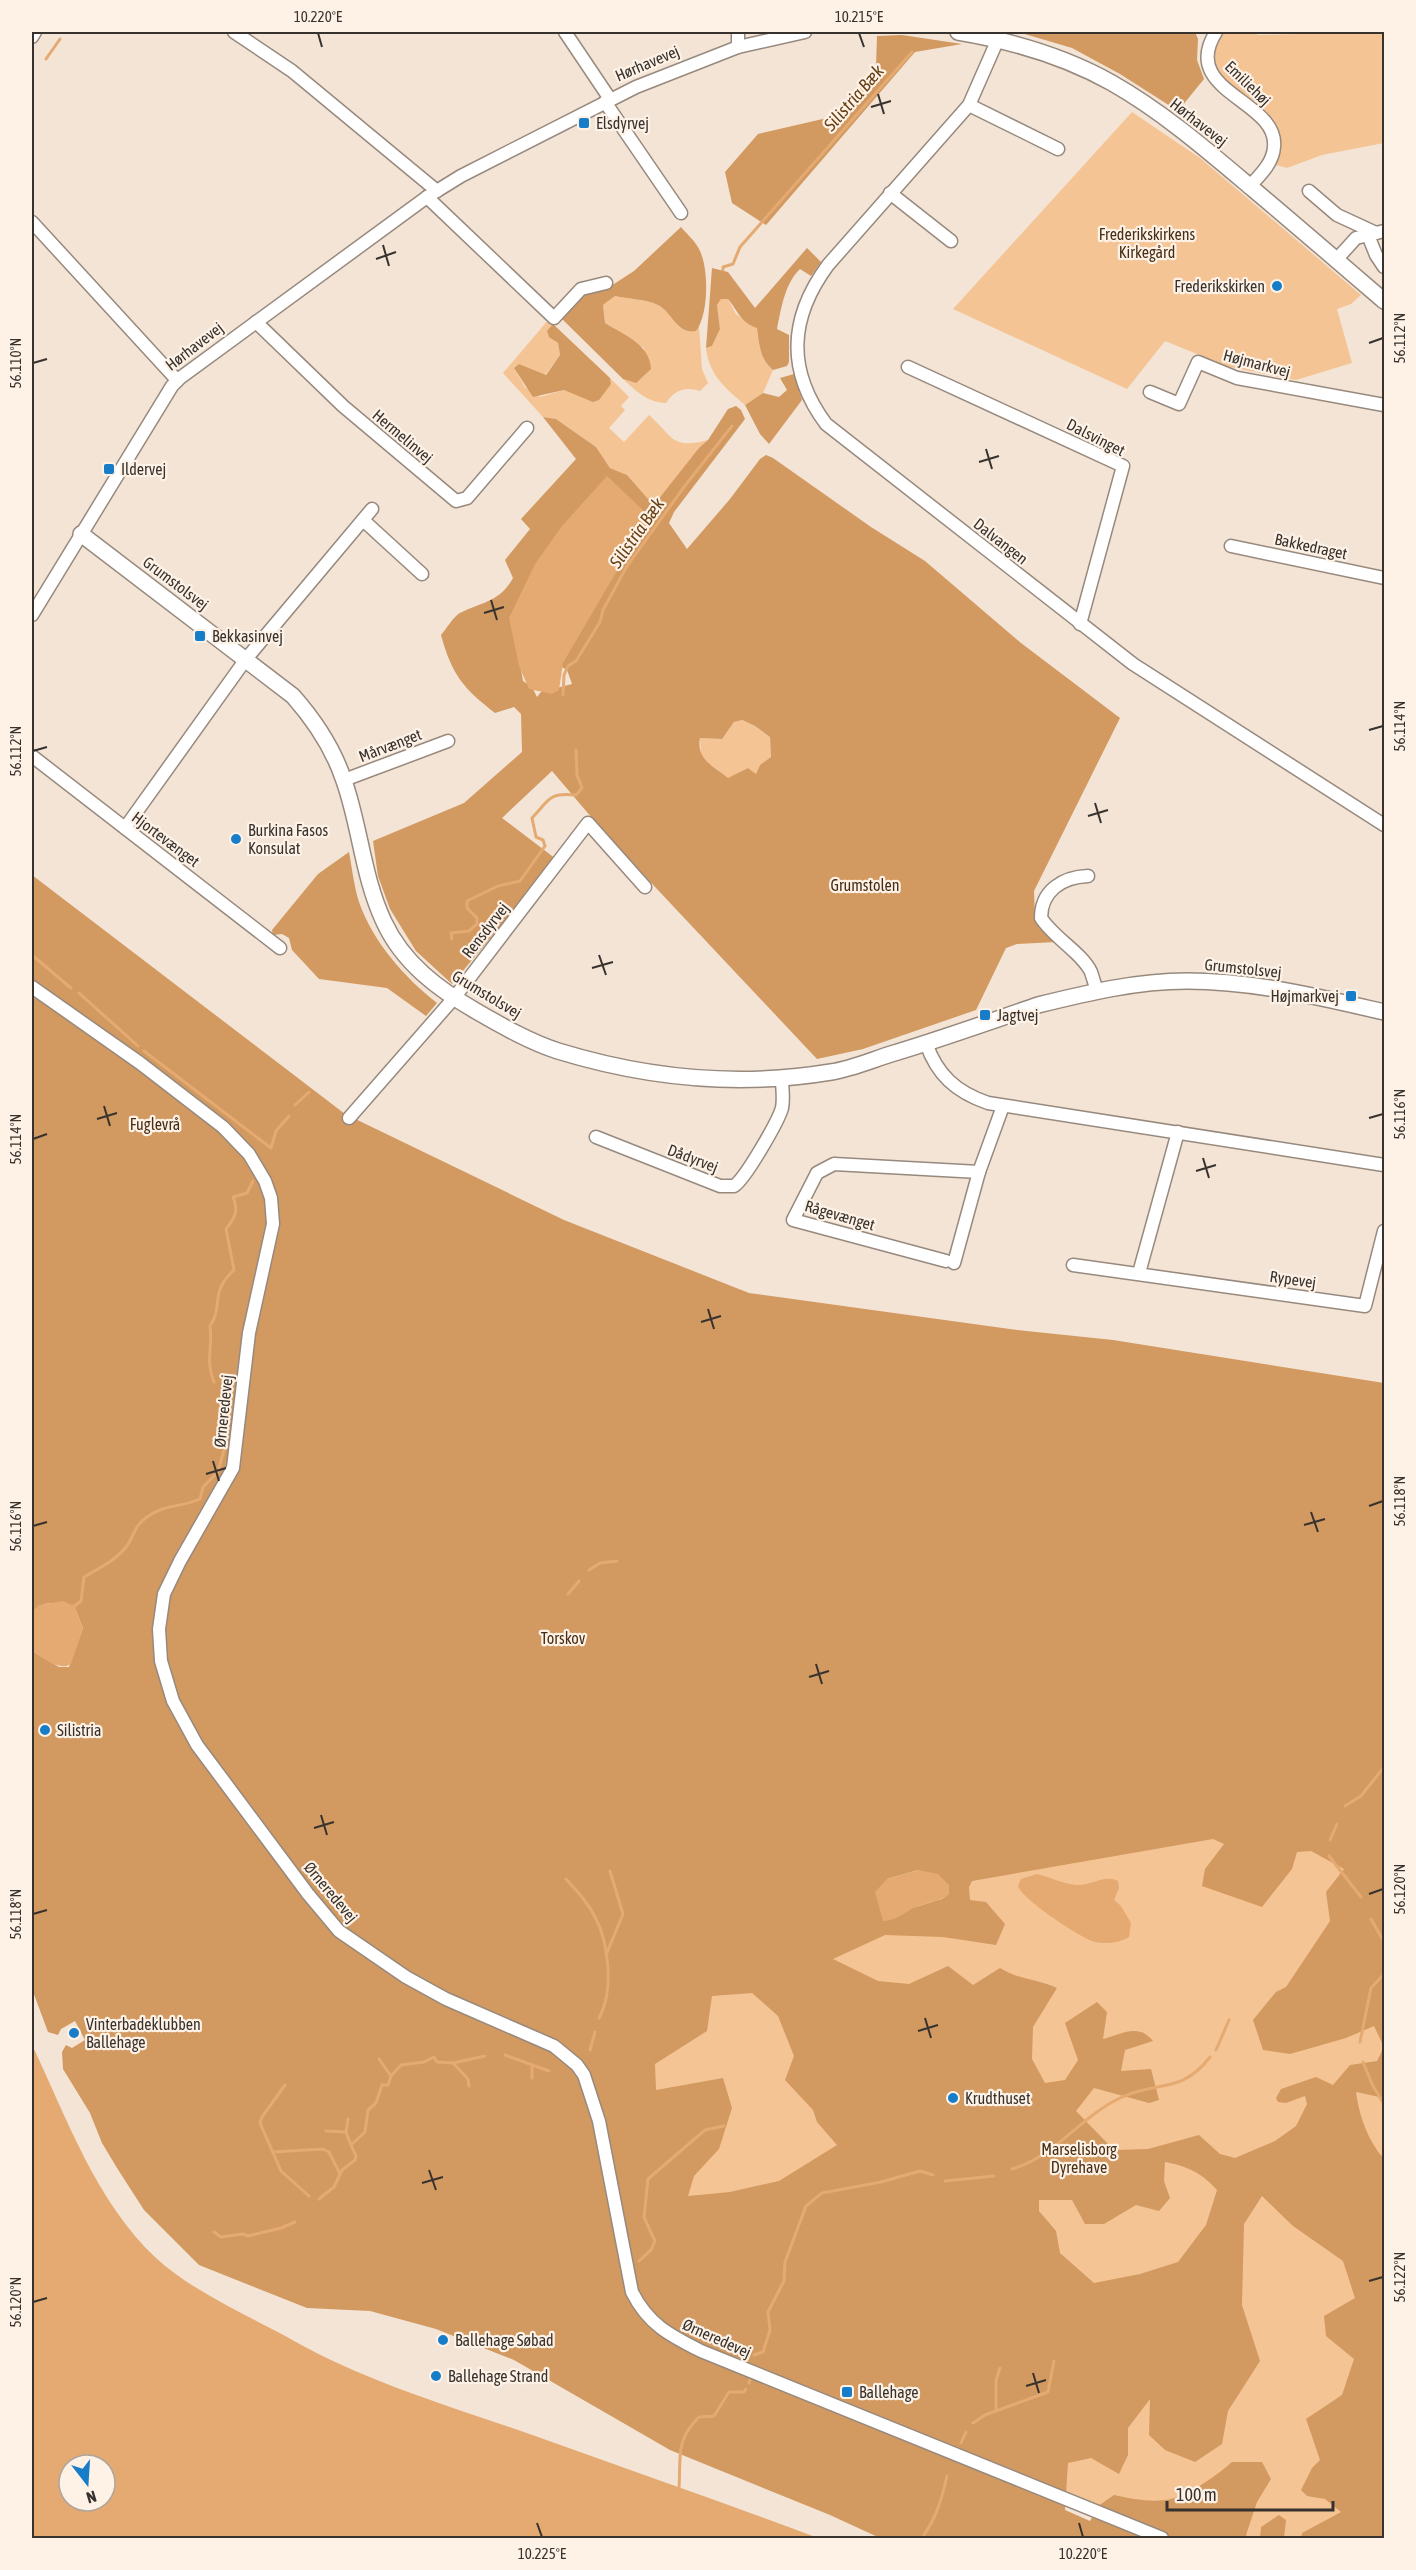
<svg xmlns="http://www.w3.org/2000/svg" width="1416" height="2570" font-family="'Asap Condensed',sans-serif">
	<style>
		.green { fill: #f5c494 }
		.forest { fill: #d29960; fill-rule: evenodd }
		.water { fill: #e4aa71; fill-rule: evenodd }
		.lines { fill: none; stroke-linecap: round; stroke-linejoin: round }
		.stream { stroke: #e4aa71; stroke-width: 3 }
		.minor-casing { stroke: #97897d; stroke-width: 15 }
		.tertiary-casing { stroke: #97897d; stroke-width: 18 }
		.minor { stroke: #fff; stroke-width: 12 }
		.tertiary { stroke: #fff; stroke-width: 15 }
		.ticks { fill: none; stroke: #37322d; stroke-width: 2 }
		.poi-dot { fill: #177dc8; stroke: #fef2e7; stroke-width: 2 }
		.labels { text-anchor: middle; stroke-width: 4.5; stroke-linejoin: round; paint-order: stroke }
		.street-label { font-size: 16px; fill: #37322d; stroke: #fef2e7 }
		.poi-label { font-size: 16px; fill: #37322d; stroke: #fef2e7; text-anchor: start }
		.park-label { font-size: 16px; fill: #462e15; stroke: #fef2e7 }
		.water-label { font-size: 18px; font-style: italic; fill: #674115; stroke: #fef2e7 }
		.neatline { fill: none; stroke: #37322d; stroke-width: 2 }
		.ticks-label { font-size: 15px; text-anchor: middle; fill: #37322d }
	</style>
	<rect width="100%" height="100%" fill="#f3e4d6"/>
	<g class="green">
		<path d="M1227,32h30v3l127,-3v111l-62,12 -35,13 -11,-3c4,-14 7,-26 -1,-40 -16,-29 -65,-37 -61,-76 1,-8 6,-14 13,-17z"/>
		<path d="M1132,112l68,46 161,137 -10,9 -14,5 15,54 -56,17 -67,-13 -64,-26 -38,48 -174,-80z"/>
		<path d="M615,296c12,3 31,3 43,9 14,7 19,30 38,26l3,-5 3,43 6,14 -8,8c-14,-5 -26,-1 -34,12 -19,-1 -29,-11 -43,-24l13,4 8,-35 -39,-25 -2,-18z"/>
		<path d="M721,299h7l8,15 21,14c2,15 3,32 16,42l-10,23 -18,12c-20,-17 -36,-30 -39,-57l6,-2 8,-17 -3,-24z"/>
		<path d="M549,319l4,5 -3,13 8,6 2,12 -15,20 -26,-11 -5,4 11,19 15,10 24,-7 47,-6 -1,-6 19,19 -8,9 4,4 -16,18 15,14 25,-27c24,21 22,35 59,25l-51,61 -8,-1 -22,-25 -17,-7 -14,-21 -40,-28 -13,-2 -40,-44z"/>
		<path d="M741,720l14,6 15,11 1,21 -11,7 -4,10 -8,-7 -20,11 -27,-22 -1,-19 22,1 12,-17z"/>
		<path d="M1384,1711v827h-167l-119,-32 -349,-148 -146,-311 185,-104z"/>
	</g>
	<g class="forest">
		<path d="M1018,32h177l3,7 -1,21 7,19 -26,32 -58,-37 -48,-26z"/>
		<path d="M902,35l60,9 -47,8 -149,173 -34,-22 -7,-31 33,-38 82,-19 36,-48 1,-31z"/>
		<path d="M681,227c6,7 14,14 18,22 10,18 10,65 -3,82 -19,4 -24,-19 -38,-26 -12,-6 -31,-6 -43,-9l-12,9 2,18c19,12 45,21 46,46l-15,14 -13,-4 -64,-63 24,-23 31,-9 20,-13z"/>
		<path d="M807,248l14,14 -10,14 -11,-7c-15,14 -19,40 -23,60l12,6v27l-2,4 -14,4c-13,-10 -14,-27 -16,-42 -16,-5 -19,-17 -29,-29h-7l-4,6 3,24 -8,17 -6,2 6,-80 16,4 27,36z"/>
		<path d="M553,324l57,54 1,6 -12,16 -6,2 -29,-12 -31,7 -19,-29 5,-4 27,11 14,-20 -2,-12 -9,-6 -2,-6z"/>
		<path d="M794,374l8,26 -33,44 -9,-10 -15,-29 18,-12 16,4 8,-7 -7,-12z"/>
		<path d="M736,406l5,4 4,9 -71,93 -5,11 18,26 43,-50 30,-40 6,-4 7,3 98,69 54,34 96,82 99,75 -86,173 1,26 21,25 -39,2 -11,4 -30,62 -113,39 -46,10 -208,-221 -57,-67 -50,47 54,41 -104,125 -36,-33 -26,-42 -12,-33 -5,-35 91,-38 58,-51 -1,-38 -7,-7 -19,6c-32,-25 -43,-38 -54,-78 6,-7 12,-18 19,-22 22,-11 40,-11 53,-35l-8,-18 25,-31 -9,-10 55,-60 -33,-42 13,2 40,28 14,21 17,7 22,25 8,1 42,-53 9,-8 20,-31zM529,649l38,21 5,14 -31,8 -4,5 -5,-10 -9,-6 -3,-17zM742,720l13,6 15,11 1,20 -11,8 -4,9 -8,-6 -20,10c-15,-12 -32,-19 -28,-40l22,1 12,-17z"/>
		<path d="M349,852c3,16 5,34 10,50 14,40 45,75 78,101l-11,13 -39,-28 -68,-9 -27,-29 -3,-12 -7,-4 -9,1 -1,-5 46,-56z"/>
		<path d="M32,875l313,239 219,106 185,73 268,37 96,10 271,43v715l-28,-6c3,24 12,49 28,67v379h-83l1,-5 39,-21 -16,-13 -18,-3 -6,-6 11,-22 8,-8 -14,-41 36,-24 12,-36 -28,-23 -2,-20 31,-18 -12,-37 -50,-35 -31,-30 -18,28 -2,81 18,56 -32,50 -6,33 -27,18 -30,-12 -16,-15 1,-36 -22,29v27l-9,19 -28,-16 -23,5 -3,47 25,11 8,-15 16,-11c17,4 40,8 57,4 18,-4 48,-25 61,-37h30l9,17 -14,23 -11,33 3,3h-369l-50,-23 -160,-65 -156,-90 -78,-31 -66,-18 -63,-3 -108,-43 -55,-55 -27,-42 -15,-25 -12,-30 -27,-44 -1,-17 4,-7 6,3 13,-8 -10,-19 -14,8 -3,6 -10,-3 -16,-43v-338l27,16h10l14,-39 -9,-22c-17,-3 -29,-7 -42,6zM1213,1839l11,5 -19,25 -3,17 60,21 30,-38 5,-17 14,-1 33,18 -18,23 4,29 -44,66 -10,5 -23,28 10,30 27,4 56,-16 28,-12 10,21 -7,14 -27,4 -17,20 -17,-8 -35,12 -5,9 2,4 8,1 19,-7 2,8 -11,22 -21,15 -40,17 -15,-4 -21,-19 -51,14 -34,1 -38,-39 18,-23 55,15 10,-3 -8,-31 -30,2 4,-21 28,-9c-14,-18 -31,-7 -50,-2l4,-27 -10,-10 -32,21 13,37 -13,20 -20,3 -13,-24 1,-32 24,-39c-19,-9 -38,-8 -57,-20l-27,17 -25,-19 -39,18 -31,-3 -45,-22 52,-24 58,2 53,8 9,-21 -19,-22 -16,-2 -1,-13 3,-6zM918,1870l31,24 -7,5 -26,8 -29,-28zM752,1993l26,23 16,40 -9,24 28,30 4,12 20,23 -58,36 -49,11 -42,4 6,-20 25,-27 13,-41 -9,-30 -67,12 -1,-26 52,-33 5,-35zM1165,2162c22,4 37,11 52,28l-11,35 -28,37 -38,12 -46,9 -34,-30 -4,-22 -17,-20v-11h33l13,24h19l32,-19 23,6 11,-13 -6,-17z"/>
		<path d="M1279,2515l7,5 -2,18h-24l1,-11z"/>
	</g>
	<g class="water">
		<path d="M607,476l38,36 -4,18 -78,133 -4,27 -7,4 -23,-5 -10,-23 -10,-48 26,-54 27,-38z"/>
		<path d="M63,1601l11,5 9,22 -12,36c-12,8 -28,-7 -39,-13v-39l7,-7z"/>
		<path d="M918,1870l20,4 11,11v9c-9,7 -20,8 -31,12 -13,5 -20,15 -35,15l-8,-29 12,-13z"/>
		<path d="M1037,1874c12,3 27,10 39,11 16,1 28,-11 42,-4l1,7 -5,12 7,6 10,17 -2,14c-9,6 -27,8 -37,4 -15,-6 -69,-41 -74,-55l3,-7z"/>
		<path d="M32,2045c35,73 64,157 124,213 30,28 76,50 112,69 22,11 43,24 65,34 66,31 137,52 205,76 94,34 187,66 280,101h-786zM69,2465h36v36h-36z"/>
	</g>
	<g class="lines">
		<g class="stream">
			<path d="M46,59l14,-20"/>
			<path d="M723,270v-3l10,-3 7,-17 172,-195"/>
			<path d="M563,695l1,-20 4,-9 8,-5 24,-39 3,-12 24,-44 57,-79 48,-61"/>
			<path d="M452,939l-1,-6 18,-2 8,-7v-6l-10,-10v-7l31,-15 22,-5 25,-35 -2,-6 -7,-3 -4,-19c17,-18 17,-26 44,-23l6,-7 -5,-13 -1,-25"/>
			<path d="M32,955l39,33"/>
			<path d="M79,993l59,53"/>
			<path d="M144,1051l127,97 5,-17 13,-15"/>
			<path d="M295,1105l14,-13"/>
			<path d="M214,1382c-9,-21 -1,-35 -4,-56 14,-21 -1,-33 24,-56l-8,-41c9,-11 13,-19 7,-32l14,-4 6,-12"/>
			<path d="M589,1570l11,-7 17,-2"/>
			<path d="M568,1594l11,-13"/>
			<path d="M72,1608l9,-7 3,-24c15,-9 31,-16 42,-30 9,-11 6,-19 21,-30 20,-14 33,-9 53,-18l3,-12 15,-15 8,-30 -7,-10 -1,-9 5,-3 2,-9"/>
			<path d="M32,1672l1,-8"/>
			<path d="M1345,1806l16,-10 23,-29"/>
			<path d="M1330,1840l7,-16"/>
			<path d="M1329,1856l32,41"/>
			<path d="M566,1879c11,12 22,24 29,38 14,26 19,74 4,101"/>
			<path d="M1371,1919l13,23"/>
			<path d="M606,1955l17,-41 -13,-43"/>
			<path d="M1360,2042l11,-54 13,-14"/>
			<path d="M590,2050l5,-18"/>
			<path d="M1216,2050l13,-30"/>
			<path d="M505,2055l44,16"/>
			<path d="M379,2059l12,17"/>
			<path d="M1363,2062l10,24 11,18"/>
			<path d="M453,2063l15,16 1,7"/>
			<path d="M532,2078v-13"/>
			<path d="M285,2085l-23,32 -2,6 21,48 28,25"/>
			<path d="M348,2119l-2,13 5,13"/>
			<path d="M326,2131l20,1"/>
			<path d="M273,2152l50,-3 6,3 11,22"/>
			<path d="M1012,2169c43,-12 68,-52 108,-71 36,-18 61,-3 90,-41"/>
			<path d="M945,2181l49,-5"/>
			<path d="M319,2199l15,-12 8,-17 13,-10 1,-4 -5,-11 14,-13 3,-22 8,-7 6,-18h6l3,-9 10,-11 23,-3 10,-5 3,5 16,1 32,-7"/>
			<path d="M214,2232l7,5 22,-3 5,2 33,-8 14,-6"/>
			<path d="M639,2261l12,-11 4,-9 -11,-24 4,-38 57,-49 19,-4"/>
			<path d="M754,2355l9,-3 7,-22 -2,-18 16,-31 1,-19 21,-56 16,-13 59,-11 39,-11 13,4"/>
			<path d="M749,2383l1,-3"/>
			<path d="M996,2411v-31l4,-12"/>
			<path d="M973,2423l12,-8 63,-23 6,-31"/>
			<path d="M961,2443l5,-11"/>
			<path d="M679,2488c2,-30 -4,-48 20,-71l15,-1 15,-24h15l2,-3"/>
			<path d="M924,2535c13,-19 18,-37 23,-59"/>
		</g>
		<defs>
			<g id="minor">
				<path d="M234,32l58,39 145,120"/>
				<path d="M565,32l45,67"/>
				<path d="M1216,32c-38,60 63,68 58,115 -1,16 -14,28 -24,39"/>
				<path d="M32,37l3,-5"/>
				<path d="M998,39l-29,66 -141,160c-39,53 -42,105 -2,159l307,240 251,161"/>
				<path d="M738,47v-15"/>
				<path d="M605,102l76,111"/>
				<path d="M969,105l89,44"/>
				<path d="M1309,191l28,24 39,18"/>
				<path d="M890,193l61,48"/>
				<path d="M427,197l127,121 27,-29 25,-6"/>
				<path d="M32,222l145,158"/>
				<path d="M1368,235l8,20 8,12"/>
				<path d="M1336,260l20,-22 28,-7"/>
				<path d="M256,322l87,84 113,95 11,-3 60,-70"/>
				<path d="M908,367l215,99 -43,158"/>
				<path d="M1150,392l29,12 19,-42 39,16 147,27"/>
				<path d="M363,520l59,54"/>
				<path d="M1231,546l153,32"/>
				<path d="M32,615l140,-229 8,-8 247,-181 34,-21 175,-89 102,-40 67,-15"/>
				<path d="M32,756l248,192"/>
				<path d="M344,780l104,-39"/>
				<path d="M125,828l121,-169 126,-150"/>
				<path d="M1088,876c-26,1 -47,15 -47,42 13,20 41,35 50,54 2,6 4,13 6,19"/>
				<path d="M32,987l108,76 83,64 26,27 16,27 6,17 2,26 -24,109 -16,135 -53,93 -16,33 -5,35 2,32 12,40 24,44 111,149 31,37 67,46 40,22 108,47 23,19 7,10 15,46 33,171c16,32 37,43 69,59l461,187"/>
				<path d="M926,1043c11,32 30,49 62,60l396,62"/>
				<path d="M349,1118l105,-120 134,-175 57,64"/>
				<path d="M596,1137l124,49h14c11,-7 44,-64 48,-78 2,-9 0,-20 0,-29"/>
				<path d="M946,1261l-153,-41 24,-47 17,-9 145,8 24,-66"/>
				<path d="M954,1263l25,-91"/>
				<path d="M1073,1265l292,41 19,-75"/>
				<path d="M1139,1273l39,-141"/>
			</g>
			<g id="tertiary">
				<path d="M958,32c54,9 106,24 154,51 51,29 96,68 141,106 44,37 88,75 131,112"/>
				<path d="M81,534l212,162c22,25 39,50 50,82 17,46 19,97 41,144 19,41 54,67 92,89 26,15 54,31 82,40 88,27 182,36 273,21 20,-3 41,-12 60,-18 50,-15 98,-32 147,-49 49,-12 98,-24 149,-24 67,0 132,16 197,31"/>
			</g>
		</defs>
		<use href="#minor" class="minor-casing"/>
		<use href="#tertiary" class="tertiary-casing"/>
		<use href="#minor" class="minor"/>
		<use href="#tertiary" class="tertiary"/>
	</g>
	<path class="ticks" d="M318,33l4,14M859,33l5,14M878,94l6,20M871,107l20,-6M383,245l6,21M376,259l20,-7M1369,343l14,-5M33,363l14,-4M986,449l6,20M979,462l20,-6M491,600l6,20M484,613l20,-6M1369,730l14,-4M33,751l14,-4M1095,803l6,20M1088,816l20,-6M599,955l7,20M592,968l21,-6M104,1106l6,20M1369,1118l14,-4M97,1119l20,-6M33,1139l14,-5M1203,1158l6,20M1196,1171l20,-6M708,1309l6,20M701,1322l20,-6M213,1461l6,20M206,1474l20,-6M1369,1506l14,-5M1311,1512l7,20M1304,1525l21,-6M33,1526l14,-4M816,1664l6,20M809,1677l20,-6M321,1815l6,20M314,1828l20,-6M1369,1894l14,-5M33,1914l14,-4M925,2018l6,20M918,2031l20,-6M429,2170l7,20M422,2183l21,-6M1369,2281l14,-4M33,2302l14,-4M1033,2373l6,20M1026,2386l20,-6M537,2523l5,14M1079,2523l4,14"/>
	<g class="poi-dot">
		<rect x="578" y="117" width="12" height="12" rx="3"/>
		<circle cx="1277" cy="286" r="6"/>
		<rect x="103" y="463" width="12" height="12" rx="3"/>
		<rect x="194" y="630" width="12" height="12" rx="3"/>
		<circle cx="236" cy="839" r="6"/>
		<rect x="1345" y="990" width="12" height="12" rx="3"/>
		<rect x="979" y="1009" width="12" height="12" rx="3"/>
		<circle cx="45" cy="1730" r="6"/>
		<circle cx="74" cy="2033" r="6"/>
		<circle cx="953" cy="2098" r="6"/>
		<circle cx="443" cy="2340" r="6"/>
		<circle cx="436" cy="2376" r="6"/>
		<rect x="841" y="2386" width="12" height="12" rx="3"/>
	</g>
	<g class="labels">
		<g class="street-label">
			<text transform="translate(647 63) rotate(-23)" y="6">Hørhavevej</text>
			<text transform="translate(1248 83) rotate(44)" y="6">Emiliehøj</text>
			<text transform="translate(1199 122) rotate(38)" y="6">Hørhavevej</text>
			<text transform="translate(194 346) rotate(-38)" y="6">Hørhavevej</text>
			<text transform="translate(1257 363) rotate(15)" y="6">Højmarkvej</text>
			<text transform="translate(403 436) rotate(40)" y="6">Hermelinvej</text>
			<text transform="translate(1096 437) rotate(27)" y="6">Dalsvinget</text>
			<text transform="translate(1001 541) rotate(38)" y="6">Dalvangen</text>
			<text transform="translate(1311 546) rotate(12)" y="6">Bakkedraget</text>
			<text transform="translate(176 583) rotate(37)" y="6">Grumstolsvej</text>
			<text transform="translate(390 745) rotate(-21)" y="6">Mårvænget</text>
			<text transform="translate(166 839) rotate(37)" y="6">Hjortevænget</text>
			<text transform="translate(485 930) rotate(-52)" y="6">Rensdyrvej</text>
			<text transform="translate(1243 968) rotate(6)" y="6">Grumstolsvej</text>
			<text transform="translate(487 994) rotate(31)" y="6">Grumstolsvej</text>
			<text transform="translate(693 1158) rotate(21)" y="6">Dådyrvej</text>
			<text transform="translate(840 1215) rotate(16)" y="6">Rågevænget</text>
			<text transform="translate(1293 1279) rotate(8)" y="6">Rypevej</text>
			<text transform="translate(223 1411) rotate(-84)" y="6">Ørneredevej</text>
			<text transform="translate(331 1892) rotate(50)" y="6">Ørneredevej</text>
			<text transform="translate(717 2338) rotate(24)" y="6">Ørneredevej</text>
		</g>
		<g class="poi-label">
			<text x="596" y="129">Elsdyrvej</text>
			<text x="1265" y="292" text-anchor="end">Frederikskirken</text>
			<text x="121" y="475">Ildervej</text>
			<text x="212" y="642">Bekkasinvej</text>
			<text x="248" y="836">Burkina Fasos<tspan x="248" dy="18">Konsulat</tspan></text>
			<text x="1339" y="1002" text-anchor="end">Højmarkvej</text>
			<text x="997" y="1021">Jagtvej</text>
			<text x="57" y="1736">Silistria</text>
			<text x="86" y="2030">Vinterbadeklubben<tspan x="86" dy="18">Ballehage</tspan></text>
			<text x="965" y="2104">Krudthuset</text>
			<text x="455" y="2346">Ballehage Søbad</text>
			<text x="448" y="2382">Ballehage Strand</text>
			<text x="859" y="2398">Ballehage</text>
		</g>
		<g class="park-label">
			<text x="1147" y="240">Frederikskirkens<tspan x="1147" dy="18">Kirkegård</tspan></text>
			<text x="865" y="891">Grumstolen</text>
			<text x="155" y="1130">Fuglevrå</text>
			<text x="563" y="1644">Torskov</text>
			<text x="1079" y="2155">Marselisborg<tspan x="1079" dy="18">Dyrehave</tspan></text>
		</g>
		<g class="water-label">
			<text transform="translate(854 98) rotate(-49)" y="6">Silistria Bæk</text>
			<text transform="translate(637 533) rotate(-55)" y="6">Silistria Bæk</text>
		</g>
	</g>
	<rect width="1416" height="2570" fill="none" stroke="#fef2e7" stroke-width="66"/>
	<g transform="translate(87 2483) rotate(163)"><circle r="28" fill="#fef2e7" stroke="#aea59d" stroke-width="1.5"/>
	<path d="M0-4.5L10 22L0 15L-10 22Z" fill="#177dc8"/>
	<text y="-9" font-size="16" font-weight="bold" text-anchor="middle" fill="#37322d">N</text>
	</g>
	<path d="M1167 2501v9h166v-9" fill="none" stroke="#37322d" stroke-width="3"/>
	<text x="1176" y="2501" font-size="18" fill="#37322d" stroke="#fef2e7" stroke-width="4.5" paint-order="stroke">100 m</text>
	<rect x="33" y="33" width="1350" height="2504" class="neatline"/>
	<g class="ticks-label">
		<text x="318" y="22">10.220°E</text>
		<text x="859" y="22">10.215°E</text>
		<text transform="translate(1400 338) rotate(-90)" y="5">56.112°N</text>
		<text transform="translate(16 363) rotate(-90)" y="5">56.110°N</text>
		<text transform="translate(1400 726) rotate(-90)" y="5">56.114°N</text>
		<text transform="translate(16 751) rotate(-90)" y="5">56.112°N</text>
		<text transform="translate(1400 1114) rotate(-90)" y="5">56.116°N</text>
		<text transform="translate(16 1139) rotate(-90)" y="5">56.114°N</text>
		<text transform="translate(1400 1501) rotate(-90)" y="5">56.118°N</text>
		<text transform="translate(16 1526) rotate(-90)" y="5">56.116°N</text>
		<text transform="translate(1400 1889) rotate(-90)" y="5">56.120°N</text>
		<text transform="translate(16 1914) rotate(-90)" y="5">56.118°N</text>
		<text transform="translate(1400 2277) rotate(-90)" y="5">56.122°N</text>
		<text transform="translate(16 2302) rotate(-90)" y="5">56.120°N</text>
		<text x="542" y="2559">10.225°E</text>
		<text x="1083" y="2559">10.220°E</text>
	</g>
</svg>
